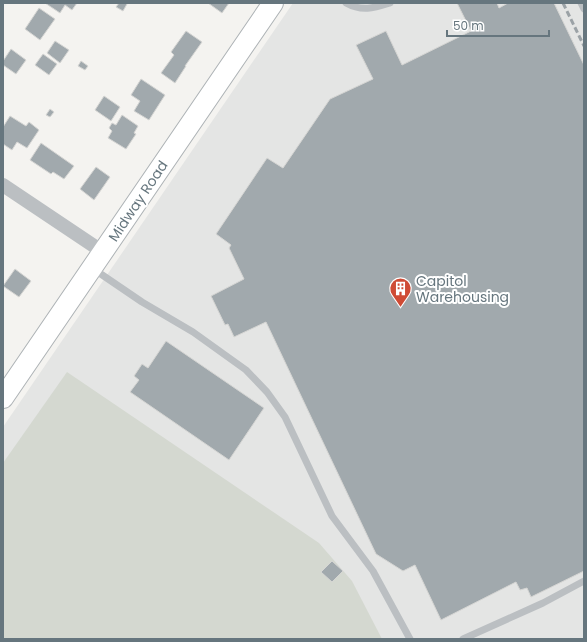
<svg xmlns="http://www.w3.org/2000/svg" width="587" height="642" font-family="Poppins,sans-serif">
	<style>
		.built { fill: #e4e5e4 }
		.green { fill: #d4d8d0 }
		.building { fill: #a1a9ad; stroke: #d5d5d3 }
		.lines { fill: none; stroke-linecap: round; stroke-linejoin: round }
		.secondary-casing { stroke: #aeb3b6; stroke-width: 22 }
		.lane { stroke: #bbbfc2; stroke-width: 7 }
		.street { stroke: #bbbfc2; stroke-width: 14 }
		.secondary { stroke: #fff; stroke-width: 20 }
		.rail { stroke: #9ba2a6; stroke-width: 3; stroke-dasharray: 6 3; stroke-linecap: butt }
		.labels { text-anchor: middle; stroke-width: 4; stroke-linejoin: round; paint-order: stroke }
		.street-label { font-size: 14px; fill: #66767e; stroke: #fff }
		.poi-label { font-size: 14px; fill: #66767e; stroke: #fff; text-anchor: start }
	</style>
	<rect width="100%" height="100%" fill="#f4f3f0"/>
	<path class="built" d="M293,3h291v636h-581v-212z"/>
	<path class="green" d="M67,372l252,171 33,38 30,58h-379v-176z"/>
	<g class="building">
		<path d="M45,3h32l-5,7 -7,-5 -5,8z"/>
		<path d="M119,3h7l1,1 -4,7 -7,-4z"/>
		<path d="M208,3h21l-7,10z"/>
		<path d="M457,3h40l2,5 9,-5h46l30,62v506l-53,26 -4,-9 -7,2 -4,-8 -75,38 -26,-55 -12,6 -27,-17 -110,-232 -32,15 -6,-13 -3,1 -14,-29 33,-17 -15,-31 2,-3 -15,-11 51,-76 16,10 47,-69 43,-20 -17,-34 30,-14 16,34 69,-34z"/>
		<path d="M39,8l16,11 -15,21 -15,-11z"/>
		<path d="M186,31l16,11 -17,24h1l-11,17 -14,-10 13,-18 -3,-3z"/>
		<path d="M55,41l14,9 -9,13 -13,-10z"/>
		<path d="M11,49l15,11 -10,14 -13,-9v-4z"/>
		<path d="M43,54l14,10 -8,11 -14,-10z"/>
		<path d="M81,61l7,5 -3,4 -7,-4z"/>
		<path d="M141,79l24,16 -16,25 -15,-9 6,-10 -9,-6z"/>
		<path d="M104,96l16,11 -9,14 -16,-11z"/>
		<path d="M50,109l4,3 -4,5 -4,-2z"/>
		<path d="M122,115l16,11 -4,7 2,1 -10,15 -18,-11 4,-7 -3,-3 3,-5 4,2z"/>
		<path d="M10,116l16,10 3,-4 10,8 -12,18 -10,-6 -5,8 -9,-6v-17z"/>
		<path d="M41,143l33,23 -10,13 -11,-7 -2,2 -21,-14z"/>
		<path d="M96,167l14,10 -16,23 -14,-11z"/>
		<path d="M15,269l16,12 -12,16 -16,-11z"/>
		<path d="M166,341l98,67 -35,52 -99,-68 9,-12 -5,-4 8,-12 6,4z"/>
		<path d="M332,561l11,10 -11,11 -11,-10z"/>
	</g>
	<g class="lines">
		<defs>
			<path id="secondary" d="M3,398l270,-395"/>
		</defs>
		<use href="#secondary" class="secondary-casing"/>
		<g class="lane">
			<path d="M346,3c16,9 28,5 44,0"/>
			<path d="M581,3l3,6"/>
			<path d="M92,268l50,34 51,30 53,38 21,22 18,25 47,99 41,55 37,68"/>
			<path d="M463,639l80,-36 41,-22"/>
		</g>
		<path class="street" d="M3,185l100,67"/>
		<use href="#secondary" class="secondary"/>
		<path class="rail" d="M563,3l21,43"/>
	</g>
	<defs>
		<symbol id="building-pin" viewBox="-11 -11 22 30"><path d="M0 17L-7.5 6A9.5 9.5 0 1 1 7.5 6Z" fill="#cf4b35" stroke="#fff"/><path d="M-4-6H4V6H1V3H-1V6H-4ZM-2.5-4.3h1.7v1.8h-1.7ZM.8-4.3h1.7v1.8H.8ZM-2.5-1h1.7V.8h-1.7ZM.8-1h1.7V.8H.8Z" fill="#fff"/></symbol>
	</defs>
	<g fill-rule="evenodd">
		<use href="#building-pin" x="388" y="276" width="25" height="34"/>
	</g>
	<g class="labels">
		<g class="street-label">
			<text transform="translate(138 201) rotate(-56)" y="5">Midway Road</text>
		</g>
		<g class="poi-label">
			<text x="416" y="286">Capitol<tspan x="416" dy="16">Warehousing</tspan></text>
		</g>
	</g>
	<rect width="587" height="642" fill="none" stroke="#66767e" stroke-width="8"/>
	<path d="M447 30v6h102v-6" fill="none" stroke="#66767e" stroke-width="2"/>
	<text x="453" y="30" font-size="12" fill="#66767e" stroke="#ffffff" stroke-width="3" paint-order="stroke">50 m</text>
</svg>
